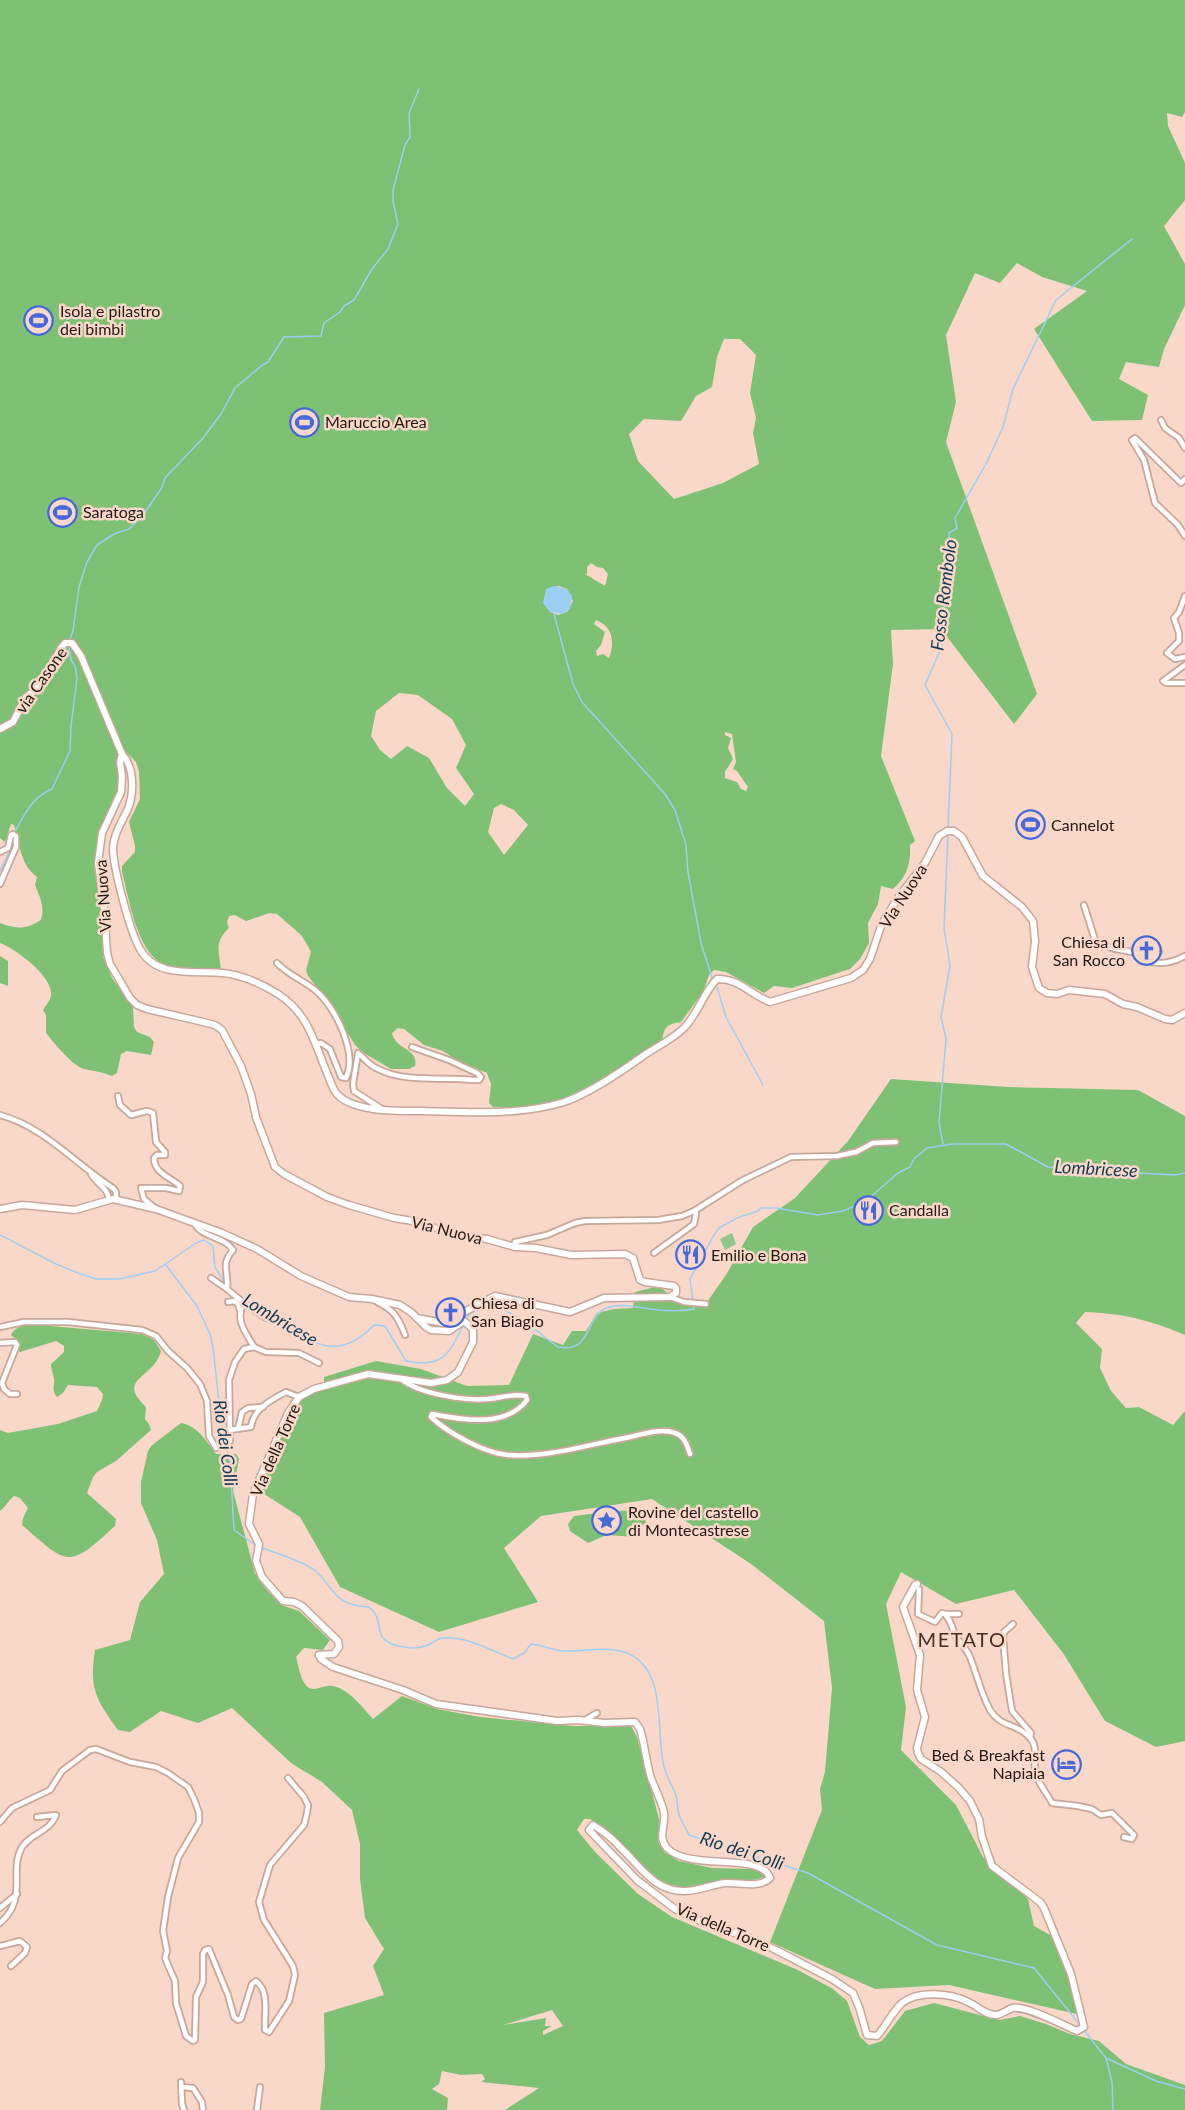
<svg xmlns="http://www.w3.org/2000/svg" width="1185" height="2110" font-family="Lato,sans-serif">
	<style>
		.green { fill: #92c689 }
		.forest { fill: #7ec074; fill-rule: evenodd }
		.water { fill: #9dcff5 }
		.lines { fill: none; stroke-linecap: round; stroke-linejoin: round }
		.stream { stroke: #9dcff5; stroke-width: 1.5 }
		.street-casing { stroke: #c6a799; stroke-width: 8 }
		.secondary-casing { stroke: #c6a799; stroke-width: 9 }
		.street { stroke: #fff; stroke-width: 4.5 }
		.secondary { stroke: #fff; stroke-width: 6 }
		.labels { text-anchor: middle; stroke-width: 5; stroke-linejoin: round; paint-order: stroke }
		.poi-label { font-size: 16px; fill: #231813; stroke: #f9d8ca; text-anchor: start }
		.street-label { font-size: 16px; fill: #231813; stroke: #f9d8ca }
		.water-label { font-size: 18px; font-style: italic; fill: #153a54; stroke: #f9d8ca }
		.quarter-label { font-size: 20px; letter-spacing: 1.5px; fill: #472e23; stroke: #f9d8ca }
	</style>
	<rect width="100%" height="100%" fill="#f9d8ca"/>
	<path class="green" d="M732,1233l4,11 -11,6 -5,-11z"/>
	<g class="forest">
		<path d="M0,0h1185v112l-3,5 -15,-4 1,13 17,37v37l-21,26 21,38v41l-21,44 -5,18 -33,-5 -7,17 29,16 -6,25 -50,1 -58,-92 53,-38 -45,-14 -25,-14 -17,20 -25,-10 -29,62 10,67 -10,40 91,252 -23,30 -73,-95 -50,1 2,34 -12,92 34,85 -5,4c1,19 -3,32 -17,44l-12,-3 -3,18 -10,19 1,20 -9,16 -10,10 -58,19 -18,-2 -10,7 -38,-21 -12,-2 -5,5 -6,17 -22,30c-14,2 -17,5 -19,19 -32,19 -64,46 -100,58 -22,8 -45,9 -69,8l-4,-4 2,-19 -4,-11 -29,-12 -15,-10 -19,-6 -20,-16 -6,-1 -6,5c3,17 27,15 23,33l-6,3h-18l-27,-16 -9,-8 -30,-48 -17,-21 -2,-6 5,-18 -3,-6 -7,-11 -24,-21 -7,-1 -24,8 -11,-6 -6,1 -2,6 2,6c-15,14 -10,23 -8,42 -18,0 -38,1 -55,-5 -29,-10 -37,-67 -44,-93v-6l13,-14v-6l-6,-24 11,-23 -1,-28 -3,-9 -11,-11 -6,4v26l-3,15 -3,12 -13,22 -6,37 6,35 3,55 9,21 21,29 1,20 3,5 13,5 4,5 -3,13 -24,-4 -6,3 -4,19 -5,3c-10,-4 -18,-5 -28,-7 -11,-3 -31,-27 -38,-36v-18l-3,-5c4,-6 9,-11 8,-18 -2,-18 -35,-43 -51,-49v-20c17,6 25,7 41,-3 4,-13 -1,-23 -6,-35l2,-8c-18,-14 -16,-32 -23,-52l-3,-1 -6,18 -5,-4zM724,339h16l16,16 -6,38 6,25 -3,15 6,31 -36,19 -49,16 -36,-38 -9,-27 15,-15 37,2 15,-25 16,-9 5,-30zM591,563l6,4 6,1 5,6 -3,12 -20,-12h2v-7zM559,586l8,3 6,12 -6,11 -9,3 -8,-3 -6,-9 11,-16zM596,620c17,6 19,23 13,38l-6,-4 -6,2 -1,-5 5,-6 4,-13 -11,-8zM399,693l19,2 34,24 14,26 -10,23 18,26 -9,12 -18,-18 -18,-30 -22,-12 -16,13 -11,-9 -9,-14 5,-25zM725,732l7,2 4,28 -3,7 4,2 11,16 -2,4 -5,-2 -4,-7 -12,-4v-6l8,-13 -5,-11 3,-10 -6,-3zM501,804l13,6 14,15 -24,30 -16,-23 6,-24z"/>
		<path d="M0,956l8,5v25l-8,-3z"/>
		<path d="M891,1079l117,8 130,3 47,26v219c-35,-15 -63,-22 -100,-23l-9,11 26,26 -2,19 11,23 15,17 13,-1 34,18 12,-14v330l-29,6 -51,-26 -42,-68 -49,-63 -58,14 -55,-32 -15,32 20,103 -5,43 55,55 27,52 45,42 6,27 18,10 22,56 3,22 -128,-29 -74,4 -105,-47 52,-132 -2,-21 5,-17 7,-84 -8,-67 -73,-57 -99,-65 -111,17 -37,32 34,54 -99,30 -99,-45 -40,-70 -42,-27 34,-80 19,-20 13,1v-14l52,-16 45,8 46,17 42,-1 24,-51 30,11 9,-14h14l11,-18 17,-4 19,-1 2,-16 24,-6 17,14 31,2 19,-27 27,-48 42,-29 53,-57z"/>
		<path d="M39,1325l103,9 12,6 7,11c-7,28 -46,27 -15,56l-1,12 4,5 2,6 -35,31 -19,11 -4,5 -6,16 29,26 -1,7c-47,43 -46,40 -93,-1l1,-7 5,-10 -8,-10 -6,-2c-6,5 -8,10 -14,15v-81l8,3 50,-9 39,-13 5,-11 1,-6 -6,-7 -29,-2 -5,8 -6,4c-6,-7 -2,-10 -3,-18 -1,-6 -3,-9 -3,-15l13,-12v-6l-8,-5 -36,11 -3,-2 1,-9 -7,-6c5,-11 17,-9 28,-10z"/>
		<path d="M181,1423c17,3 25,18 35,31h20l3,5 -6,32 22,82 11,16 15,16 18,6 31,29 -7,10 -19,-2 -8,9c3,9 5,31 17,32 7,0 13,-4 20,-3 16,3 30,22 40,33l29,-23 35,13 43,8 93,9h58l6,11 17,63 6,23 -2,19 6,10 15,9 33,7 40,1 12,5v3c-12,5 -24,2 -37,4 -15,2 -30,7 -45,6 -28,-2 -47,-32 -66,-49 -8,-7 -17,-13 -26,-19h-6l-7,11 18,22 43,42 34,23 126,53 35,19 14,12 13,36 9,8 13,-4 23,-30 29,-8 65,17 21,-4 26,8 24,10 29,7 27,23 59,21v25h-680l34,-22 -58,-6 4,-3 -3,-5 -21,1 -19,-4 -3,13 -7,5 16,9 -1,12h-127l5,-43 -1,-54 60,-18 -11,-29 11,-17 -19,-31 -5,-39v-35l-8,-34 -30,-28 -31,-19 -59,-55 -34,15 -37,-12 -31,21 -12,-2c-22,-31 -29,-41 -23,-80l35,-10 10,-38 24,-28 -7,-34 -16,-37v-21l7,-31 3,-5zM552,2010l11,16 -20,9v-4l9,-5h-7l1,-8 -43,7z"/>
		<path d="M644,1510l2,14 -8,2 2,6 -5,5 -28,-2 -19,8 -18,-12 -2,-7 6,-8 40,-5z"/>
	</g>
	<path class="water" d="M554,586l13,3 5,7 -2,13 -7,5 -13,-2 -7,-9 3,-14z"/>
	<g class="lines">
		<g class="stream">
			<path d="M554,614l19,70 9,18 83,92 10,16 11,35 2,27 13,71 11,35"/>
			<path d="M69,642l4,-11 6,-44 8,-25 10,-17 17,-11 15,-5 14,-14 18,-26 4,-11 38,-40 18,-24 14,-26 26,-22 7,-4 16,-25 37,-1 3,-13 16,-11 4,-6 10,-6 18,-31 16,-20 10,-25 -5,-23v-11l12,-45 5,-8 -1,-24 10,-24"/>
			<path d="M948,828l4,-94 -27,-49 17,-39 7,-113 8,-5 -2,-10 31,-54 17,-37 10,-38 43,-89 76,-61"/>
			<path d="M14,833c11,-19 18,-36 38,-44l18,-38 1,-25 6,-48 -2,-12 -4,-6 -2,-14"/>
			<path d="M0,871l13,-27 1,-7"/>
			<path d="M717,987l9,30 37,68"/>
			<path d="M943,1144l-4,-21 7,-84 -5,-22 9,-51 -6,-38 4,-95"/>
			<path d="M0,1235l56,29 22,9 18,6h23l36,-8 41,-28 8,-3 9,6 2,21 10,17"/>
			<path d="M165,1264l32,42 13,28 3,13 10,92 7,21 4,70 21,15"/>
			<path d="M240,1297c10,7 22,12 32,19 37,25 64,49 102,9l11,1 21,35c38,8 43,-8 58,-37"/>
			<path d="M466,1319l3,-5 18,-10c28,7 48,26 71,43 35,7 26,-32 51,-40 14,-4 28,1 42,2 14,2 29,3 43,0l-4,-30 24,-44 5,-7 18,-10 21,-7 3,-3h15l42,7 25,-4 23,-10 32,-28 12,-6 4,-8 13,-11 25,-4h54l42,23 47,4 16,-2 8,3 57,3 9,-2"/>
			<path d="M259,1547c17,6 34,11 49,19 27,15 19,39 61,41 14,11 7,24 15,32 8,8 31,11 41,7 6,-1 11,-7 17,-8 22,-3 51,13 71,21l11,-6 7,-9c11,1 22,6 32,7 21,1 44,-6 64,2 40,16 29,75 36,109 2,13 9,22 13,34 2,6 1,13 3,18 2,7 7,14 10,21l119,38 129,72 97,23 46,57"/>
			<path d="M1083,2029l23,29 50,23 29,8"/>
			<path d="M1106,2058l6,24 1,28"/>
		</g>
		<defs>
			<g id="street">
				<path d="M1161,420l4,8 14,10 6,10"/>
				<path d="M1185,479l-4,4 -46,-45 -3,2 12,20 11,43 23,22 7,11"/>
				<path d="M1185,596l-6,16 -5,6 5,15v8l-12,12 8,6 10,-2"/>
				<path d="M1185,665l-22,16 3,2h19"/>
				<path d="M0,852l8,-4 3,-13 2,-1 3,2v11l-16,37"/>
				<path d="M1084,905l11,35c15,10 24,9 41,13 6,2 11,7 17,9 10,3 23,-1 32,-6"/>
				<path d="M1152,962l7,-10"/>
				<path d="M277,963c11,12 26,17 38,27 20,16 43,63 31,88l-5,-1 -11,-28 -9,-6 -4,1"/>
				<path d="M118,1096l2,9 11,10 16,-4 6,2 3,29 9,10v3h-8l-3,3c0,15 16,19 26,28l-1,5 -13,-3h-25l3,11 12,10"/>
				<path d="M382,1109l-28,-18 -1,-7 5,-31c6,5 11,12 18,15 30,16 65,8 97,12h6l2,-3 -4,-4 -28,-13 -37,-13"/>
				<path d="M0,1115c45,12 75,49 113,73l3,4v8"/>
				<path d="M91,1174c5,10 17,13 18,26"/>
				<path d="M195,1224c7,14 29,12 38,26 -13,15 -4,21 -6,39l17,14c-10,16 2,30 10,44"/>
				<path d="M515,1247v-5l32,-7 28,-12 10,-2 73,-1 24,-4 12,-5 49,-31 48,-23 46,-1 19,-4 17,-9 23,-1"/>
				<path d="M654,1253l40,-29 2,-11 -2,-2"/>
				<path d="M211,1278l16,11"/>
				<path d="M670,1297l14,5 22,2"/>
				<path d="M228,1302l6,-1 4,3 2,6"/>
				<path d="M377,1302c16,7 22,16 28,33"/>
				<path d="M244,1303l22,15"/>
				<path d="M0,1327l24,-5h44l74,8 14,6 12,15 19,17 13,16 7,17 2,35 7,12 14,-7 -1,-61 6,-18 9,-13 10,-2 12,5 33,1 20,10"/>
				<path d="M0,1343l15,-1 2,3 -15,38 2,6 6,5h7"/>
				<path d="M401,1379c18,15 64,22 87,20 12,-1 25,-6 38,-3l1,4c-21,28 -65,20 -95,14l-1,3c17,16 53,36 77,38 40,3 82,-11 122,-18 13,-3 32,-9 45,-4 10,3 12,13 15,21"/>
				<path d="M238,1429l4,-17 6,-4 15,-1"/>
				<path d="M229,1430l22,-3c2,-18 20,-27 35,-35l13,5"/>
				<path d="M919,1589l-1,25 17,8 7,-9 3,1"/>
				<path d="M959,1614h-14c7,8 6,12 10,20 4,9 12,15 15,23 7,18 11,36 20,53 11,18 28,13 41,29 8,10 1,23 5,35 3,11 11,19 16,29l26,3 14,3 9,6 11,-2 22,22 -2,4 -8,-2"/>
				<path d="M1013,1624l-9,8 -1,4 3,37 6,38 19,22 -1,4"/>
				<path d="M583,1721l14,-8"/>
				<path d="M0,1822l12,-14 38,-18 12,-19 28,-21 6,-1 34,13 26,5 12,6 20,14 6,12 5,14v9l-21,36 -10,39 -5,34 4,20 -2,7 10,23 1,22 10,33 7,5 2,-1 1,-43 7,-15v-28l2,-4 4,-1 19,46 6,22 4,3 3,-1 11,-35 4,-3c14,11 8,33 9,49l4,2 20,-31 6,-26 -2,-9 -29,-46 -5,-18 11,-37 34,-40 3,-12 1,-8 -4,-8 -16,-19"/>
				<path d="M0,1908l17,-14"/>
				<path d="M0,1923c29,-25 8,-52 22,-76 9,-14 28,-15 34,-32l-19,2"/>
				<path d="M0,1946l20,-5 7,6 -2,6 -14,13"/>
				<path d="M181,2082l1,22 2,6"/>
				<path d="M182,2087l11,1 9,14 1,8"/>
				<path d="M257,2110l3,-23"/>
			</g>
			<g id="secondary">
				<path d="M0,729l13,-7 13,-25 15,-12 20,-37 4,-5h7l9,13 41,98"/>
				<path d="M0,1209l22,-4 53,5 38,-11 43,10 66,24 35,16 44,27 48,21 23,2 28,6 12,8 14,14 5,3 18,1 15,-10 9,8v13l-15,30 -11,8 -16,3 -63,-9 -54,15 -15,8 -11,16 -35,81 -4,30 10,20 -3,17 6,16 21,24 11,1 8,4 36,35 1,6 -5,7 -15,1"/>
				<path d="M417,1318l26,5 52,-27 75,16 34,-14 66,-1 6,-4v-5l-2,-2 -29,-4 -5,-2 -7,-22 -8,-4 -54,1 -35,-7 -21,-1 -28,-8 -26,-3 -48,-15 -19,-3 -45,-13 -22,-8 -43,-23 -9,-7 -19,-50 -5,-23 -10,-28 -19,-36 -7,-5 -16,-4 -52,-12 -10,-4 -7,-7 -20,-34 -3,-11 -3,-46 -6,-44 4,-30 19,-41 1,-15 -2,-15 2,-8c12,12 12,37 7,52 -6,15 -15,26 -16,42 0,19 17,84 27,101 16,30 55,21 83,24 18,2 39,11 55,21 31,20 36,48 49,79 3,6 5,16 10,21 16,18 60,17 83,17 47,1 99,5 144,-9 24,-8 58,-31 79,-46 13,-9 30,-17 41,-28 14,-14 19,-35 33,-49 22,-1 34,16 53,23l81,-24 12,-8 7,-11 11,-33 16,-27 28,-36 14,-27 8,-5h7l8,6 21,39 39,31 11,14 2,20 -3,26 7,21 8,5 10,1 12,-4 36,4 18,10 14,3 28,12 7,1 13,-7"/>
				<path d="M319,1655l2,4 12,8 70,23 33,14 121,17 21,-1 26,3 31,-1 5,7c5,16 6,33 11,49 4,11 11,24 13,35 2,13 -7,24 3,35 23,24 94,3 103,30 -11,11 -31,4 -45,5 -14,2 -27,8 -41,8 -30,0 -43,-24 -63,-43 -8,-9 -18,-17 -28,-23l-4,5 48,50 38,29 36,17 31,9 34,15 56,29 21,14 6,14 8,28 10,1c9,-10 15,-24 25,-33 16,-13 49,-10 66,-1 10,4 16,13 28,13 6,0 11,-6 17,-7 15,-2 50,17 64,23l7,-4 -13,-53 -27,-66 -4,-6 -48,-36 -10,-29 -3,-18 -9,-18 -12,-14 -18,-16 -19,-12 -3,-6 -1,-5 8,-31 -8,-27 3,-35 -17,-48 12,-22 2,-1"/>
			</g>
		</defs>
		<use href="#street" class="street-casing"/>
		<use href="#secondary" class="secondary-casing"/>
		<use href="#street" class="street"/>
		<use href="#secondary" class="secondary"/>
	</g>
	<defs>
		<symbol id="stadium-ring" viewBox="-11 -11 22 22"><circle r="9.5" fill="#f9d8ca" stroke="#4568db" stroke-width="1.5"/><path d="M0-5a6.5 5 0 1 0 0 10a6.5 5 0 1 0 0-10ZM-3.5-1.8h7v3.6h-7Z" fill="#4568db"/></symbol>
		<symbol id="church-ring" viewBox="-11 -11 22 22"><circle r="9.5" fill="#f9d8ca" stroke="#4568db" stroke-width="1.5"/><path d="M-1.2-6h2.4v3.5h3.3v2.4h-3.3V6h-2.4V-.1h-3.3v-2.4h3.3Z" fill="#4568db"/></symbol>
		<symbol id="restaurant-ring" viewBox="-11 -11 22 22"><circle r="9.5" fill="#f9d8ca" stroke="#4568db" stroke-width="1.5"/><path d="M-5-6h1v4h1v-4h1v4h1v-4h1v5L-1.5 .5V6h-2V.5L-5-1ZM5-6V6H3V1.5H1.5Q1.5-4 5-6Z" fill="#4568db"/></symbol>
		<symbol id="sight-ring" viewBox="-11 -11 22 22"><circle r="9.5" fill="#f9d8ca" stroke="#4568db" stroke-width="1.5"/><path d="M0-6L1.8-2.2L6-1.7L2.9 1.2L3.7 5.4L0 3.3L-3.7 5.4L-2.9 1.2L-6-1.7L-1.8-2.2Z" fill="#4568db"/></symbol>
		<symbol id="hotel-ring" viewBox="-11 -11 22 22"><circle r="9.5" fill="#f9d8ca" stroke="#4568db" stroke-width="1.5"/><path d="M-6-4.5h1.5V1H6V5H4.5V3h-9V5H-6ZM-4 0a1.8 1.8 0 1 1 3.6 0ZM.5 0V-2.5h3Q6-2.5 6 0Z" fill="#4568db"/></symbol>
	</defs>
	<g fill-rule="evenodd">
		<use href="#stadium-ring" x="22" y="304" width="33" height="33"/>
		<use href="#stadium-ring" x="288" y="406" width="33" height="33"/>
		<use href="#stadium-ring" x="46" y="496" width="33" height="33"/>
		<use href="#stadium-ring" x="1014" y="808" width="33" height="33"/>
		<use href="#church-ring" x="1130" y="934" width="33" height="33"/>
		<use href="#restaurant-ring" x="852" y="1194" width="33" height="33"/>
		<use href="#restaurant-ring" x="674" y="1238" width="33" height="33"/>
		<use href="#church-ring" x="434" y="1296" width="33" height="33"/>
		<use href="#sight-ring" x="590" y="1504" width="33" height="33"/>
		<use href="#hotel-ring" x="1050" y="1748" width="33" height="33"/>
	</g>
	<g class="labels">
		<g class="poi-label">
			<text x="60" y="317">Isola e pilastro<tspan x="60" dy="18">dei bimbi</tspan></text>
			<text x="325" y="428">Maruccio Area</text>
			<text x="83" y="518">Saratoga</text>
			<text x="1051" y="831">Cannelot</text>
			<text x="1125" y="948" text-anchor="end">Chiesa di<tspan x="1125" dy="18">San Rocco</tspan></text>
			<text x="889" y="1216">Candalla</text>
			<text x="711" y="1261">Emilio e Bona</text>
			<text x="471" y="1309">Chiesa di<tspan x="471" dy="18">San Biagio</tspan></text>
			<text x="628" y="1518">Rovine del castello<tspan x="628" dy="18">di Montecastrese</tspan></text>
			<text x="1045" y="1761" text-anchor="end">Bed &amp; Breakfast<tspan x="1045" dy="18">Napiaia</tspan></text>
		</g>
		<g class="street-label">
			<text transform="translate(41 680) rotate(-55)" y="6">via Casone</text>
			<text transform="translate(103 896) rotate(-94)" y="6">Via Nuova</text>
			<text transform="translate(903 896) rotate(-57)" y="6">Via Nuova</text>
			<text transform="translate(447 1230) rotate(14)" y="6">Via Nuova</text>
			<text transform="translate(275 1450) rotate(-66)" y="6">Via della Torre</text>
			<text transform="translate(723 1927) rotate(23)" y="6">Via della Torre</text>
		</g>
		<g class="water-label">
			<text transform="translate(944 595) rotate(-83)" y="6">Fosso Rombolo</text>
			<text transform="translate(1096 1169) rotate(3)" y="6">Lombricese</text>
			<text transform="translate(280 1320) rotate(31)" y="6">Lombricese</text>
			<text transform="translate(225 1443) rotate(82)" y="6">Rio dei Colli</text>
			<text transform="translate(742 1851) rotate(18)" y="6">Rio dei Colli</text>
		</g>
		<g class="quarter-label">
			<text x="962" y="1647">METATO</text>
		</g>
	</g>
</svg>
